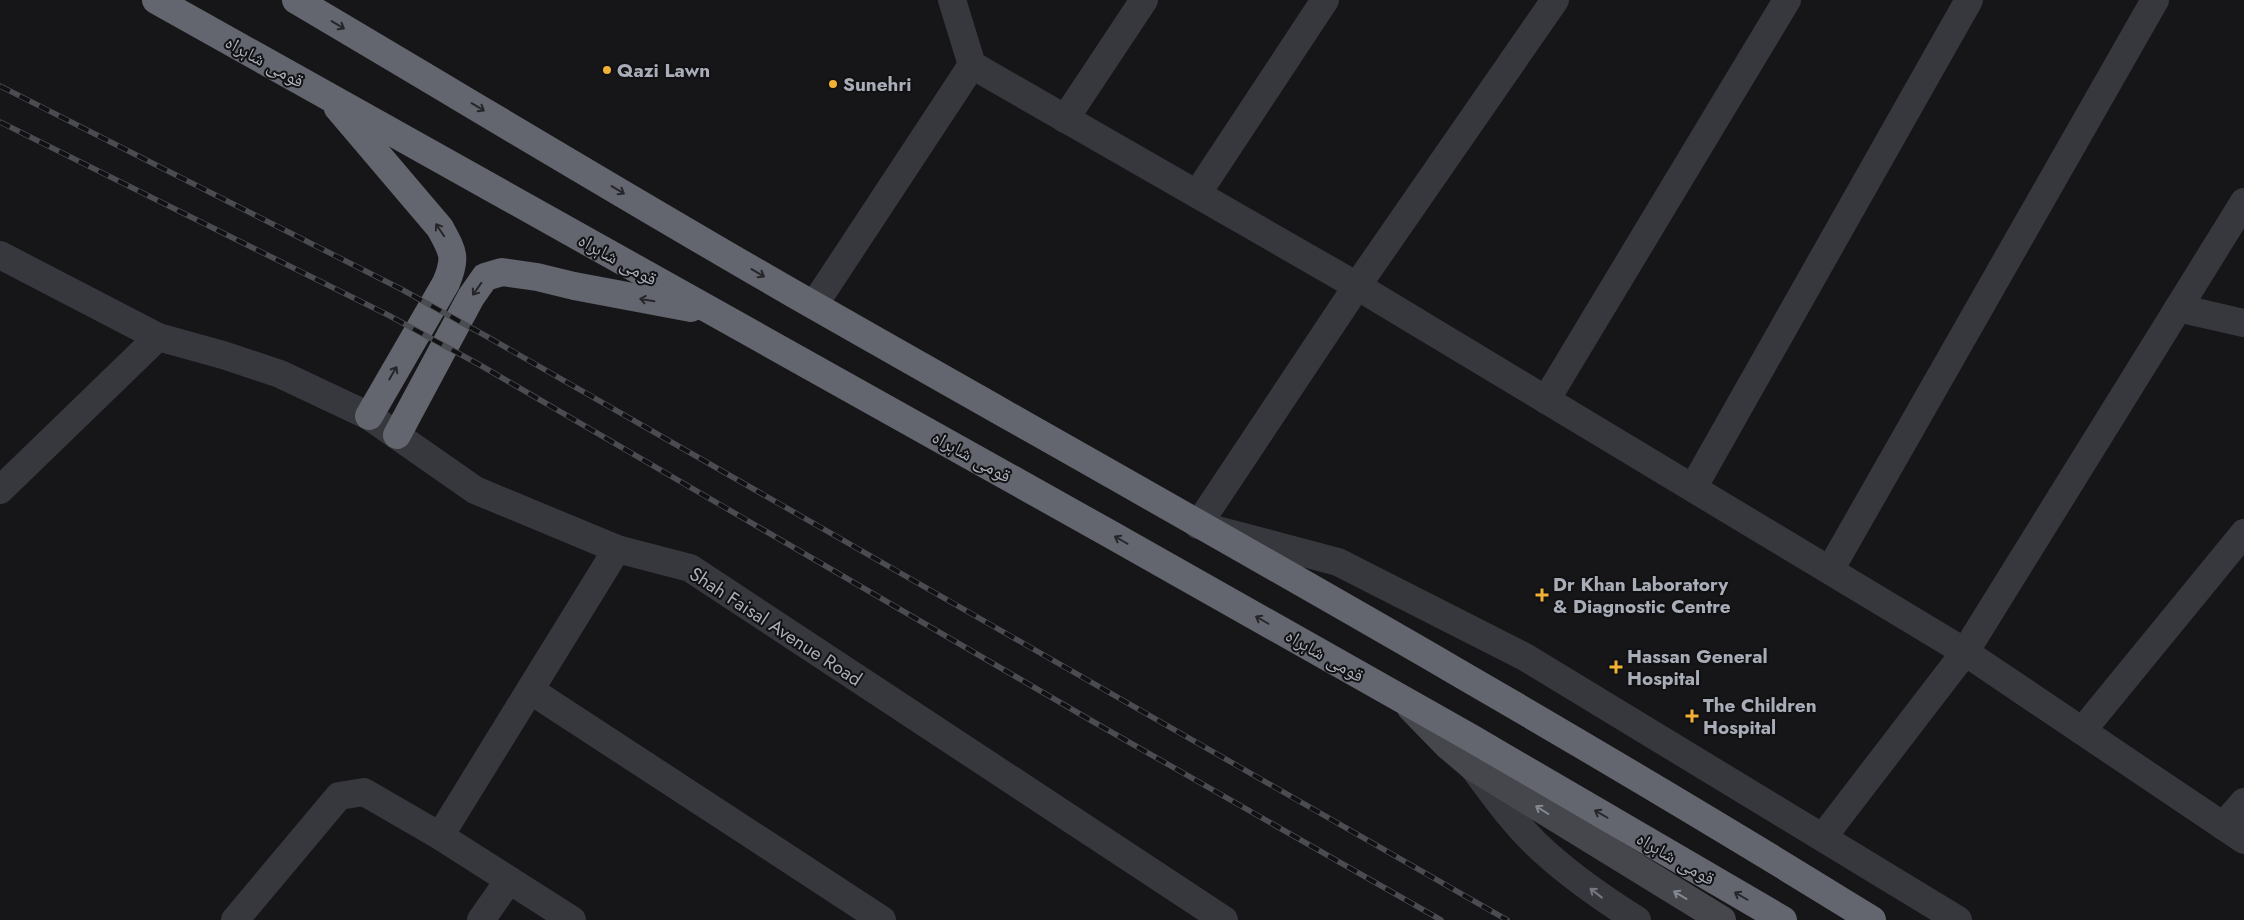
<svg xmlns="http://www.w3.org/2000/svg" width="2244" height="920" font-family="Jost,'Noto Naskh Arabic',sans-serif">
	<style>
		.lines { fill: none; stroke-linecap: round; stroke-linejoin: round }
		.street { stroke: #37383d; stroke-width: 28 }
		.secondary { stroke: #45474d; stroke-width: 28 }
		.highway { stroke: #63666e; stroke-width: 28 }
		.rail-casing { stroke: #4a4c52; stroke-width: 5.5 }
		.rail { stroke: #111113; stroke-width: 4; stroke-dasharray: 11; stroke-linecap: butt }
		.oneway { stroke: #26262a }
		.oneway2 { stroke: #858993 }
		.oneway3 { stroke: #757881 }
		.poi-dot { fill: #f2b134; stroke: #111113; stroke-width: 2 }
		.labels { text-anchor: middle; stroke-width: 4; stroke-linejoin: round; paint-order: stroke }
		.street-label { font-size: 19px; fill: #a8adb8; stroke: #111113 }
		.poi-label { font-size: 19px; font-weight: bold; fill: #a8adb8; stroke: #111113; text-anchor: start }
	</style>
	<rect width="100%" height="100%" fill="#161618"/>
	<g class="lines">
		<g class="street">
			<path d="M952,0l20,65 385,221 608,366 279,188"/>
			<path d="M1555,0l-198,286 -159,239 140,37 187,95 433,263"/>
			<path d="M1065,119l79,-119"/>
			<path d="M1197,194l128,-194"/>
			<path d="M0,255l158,82 65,18 57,19 89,42 106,74 142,59 73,19 534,352"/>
			<path d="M814,305l158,-240"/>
			<path d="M2178,308l66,15"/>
			<path d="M1546,400l241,-400"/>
			<path d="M1693,488l276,-488"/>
			<path d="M0,490l158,-153"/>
			<path d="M1830,570l325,-570"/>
			<path d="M530,690l352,230"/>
			<path d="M2082,731l162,-198"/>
			<path d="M1473,767c20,27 39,54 63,77 29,28 66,54 101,76"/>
			<path d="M2223,826l21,-24"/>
			<path d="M440,836l177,-287"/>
			<path d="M1823,837l142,-185 279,-450"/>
			<path d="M235,920l104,-124 25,-4 76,44 132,84"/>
			<path d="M481,920l28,-40"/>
		</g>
		<path class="secondary" d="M1411,708l36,37 26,22 249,153"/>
		<g class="highway">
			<path d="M156,0l954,534 361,204 312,182"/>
			<path d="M296,0c166,98 331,198 498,294 361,206 725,407 1078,626"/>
			<path d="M338,108l102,120c13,24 17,29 6,55l-77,133"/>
			<path d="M397,435l74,-138 14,-20 17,-5 35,5 37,9 117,22"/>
		</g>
		<defs>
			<g id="rail">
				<path d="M0,86l401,203 85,47 1021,584"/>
				<path d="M0,122l388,193 92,50 612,356 349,199"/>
			</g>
		</defs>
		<use href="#rail" class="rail-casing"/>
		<use href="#rail" class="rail"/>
	</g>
	<defs><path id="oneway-shaft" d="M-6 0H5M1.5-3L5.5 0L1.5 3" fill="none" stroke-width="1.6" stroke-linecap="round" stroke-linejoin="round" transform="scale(1.25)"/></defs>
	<g class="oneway">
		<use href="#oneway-shaft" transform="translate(338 25) rotate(31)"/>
		<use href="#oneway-shaft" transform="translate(478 107) rotate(31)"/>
		<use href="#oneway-shaft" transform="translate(618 190) rotate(31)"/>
		<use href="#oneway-shaft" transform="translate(440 230) rotate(-124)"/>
		<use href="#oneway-shaft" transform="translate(758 273) rotate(31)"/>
		<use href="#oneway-shaft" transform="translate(477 289) rotate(125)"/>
		<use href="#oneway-shaft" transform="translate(647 300) rotate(-170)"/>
		<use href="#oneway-shaft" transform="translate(393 373) rotate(-60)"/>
		<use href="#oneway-shaft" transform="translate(1121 540) rotate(-150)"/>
		<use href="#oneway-shaft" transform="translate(1262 620) rotate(-150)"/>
		<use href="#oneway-shaft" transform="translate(1601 814) rotate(-150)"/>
		<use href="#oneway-shaft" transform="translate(1741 896) rotate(-150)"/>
	</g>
	<g class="oneway2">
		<use href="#oneway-shaft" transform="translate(1542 810) rotate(-148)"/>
		<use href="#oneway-shaft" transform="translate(1680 895) rotate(-149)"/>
	</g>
	<use class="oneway3" href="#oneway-shaft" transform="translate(1596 893) rotate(-142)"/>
	<g class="poi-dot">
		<circle cx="607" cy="70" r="5"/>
		<circle cx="833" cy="84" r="5"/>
		<path d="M1539.5 587.5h5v5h5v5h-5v5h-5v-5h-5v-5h5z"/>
		<path d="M1613.5 659.5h5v5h5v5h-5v5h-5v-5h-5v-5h5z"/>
		<path d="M1689.5 708.5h5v5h5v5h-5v5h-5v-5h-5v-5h5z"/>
	</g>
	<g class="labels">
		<g class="street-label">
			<text transform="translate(265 61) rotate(29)" y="7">قومی شاہراہ</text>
			<text transform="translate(618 259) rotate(29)" y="7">قومی شاہراہ</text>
			<text transform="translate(972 456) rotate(29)" y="7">قومی شاہراہ</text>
			<text transform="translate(776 626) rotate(33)" y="7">Shah Faisal Avenue Road</text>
			<text transform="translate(1325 655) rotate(30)" y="7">قومی شاہراہ</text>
			<text transform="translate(1676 858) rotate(30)" y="7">قومی شاہراہ</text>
		</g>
		<g class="poi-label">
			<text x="617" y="77">Qazi Lawn</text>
			<text x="843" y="91">Sunehri</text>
			<text x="1553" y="591">Dr Khan Laboratory<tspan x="1553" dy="22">&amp; Diagnostic Centre</tspan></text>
			<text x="1627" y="663">Hassan General<tspan x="1627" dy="22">Hospital</tspan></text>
			<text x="1703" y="712">The Children<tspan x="1703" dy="22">Hospital</tspan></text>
		</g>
	</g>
</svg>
